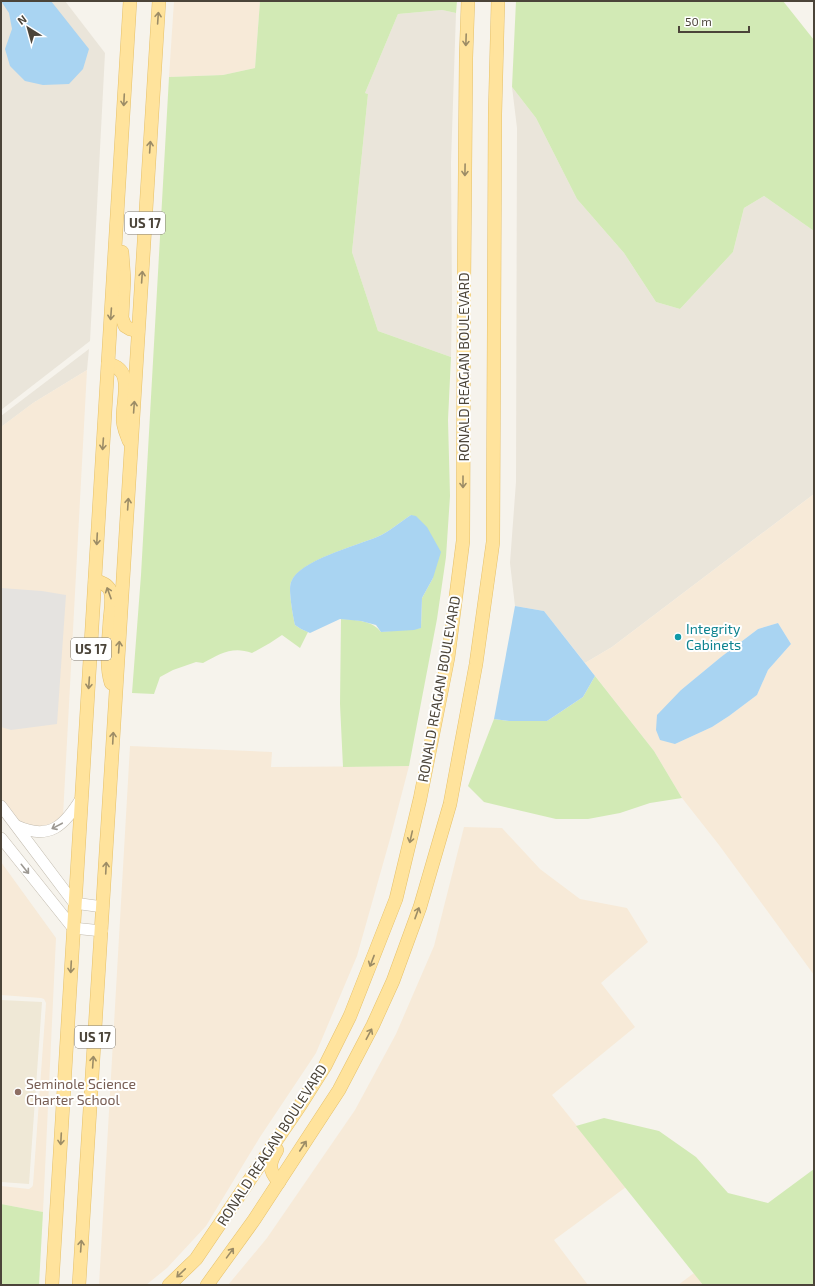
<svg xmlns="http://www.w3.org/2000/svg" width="815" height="1286" font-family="'Exo 2',sans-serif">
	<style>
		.residential { fill: #eae5da }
		.commercial { fill: #f7ead8; fill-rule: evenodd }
		.education { fill: #efe8d6 }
		.green { fill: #d2eab5 }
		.parking { fill: #e5e3e0 }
		.water { fill: #a9d4f2 }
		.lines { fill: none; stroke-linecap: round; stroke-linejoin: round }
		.minor-casing { stroke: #c2bbae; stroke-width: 12 }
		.major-casing { stroke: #e6c16a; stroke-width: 14 }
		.minor { stroke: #fff; stroke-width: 11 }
		.major { stroke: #ffe39c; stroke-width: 13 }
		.oneway { stroke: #9c8c66 }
		.oneway2 { stroke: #9c9892 }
		.culture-dot { fill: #0f9aa8; stroke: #fff; stroke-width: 1.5 }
		.education-dot { fill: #8d6e63; stroke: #fff; stroke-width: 1.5 }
		.labels { text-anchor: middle; stroke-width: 4; stroke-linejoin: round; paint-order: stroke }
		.shield { fill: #fff; stroke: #817c74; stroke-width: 1 }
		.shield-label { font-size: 13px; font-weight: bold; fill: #4b4439 }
		.street-label { font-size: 14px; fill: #4b4439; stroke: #fff }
		.culture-label { font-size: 14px; fill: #0d838f; stroke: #fff; text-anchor: start }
		.education-label { font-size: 14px; fill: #785e54; stroke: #fff; text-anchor: start }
	</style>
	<rect width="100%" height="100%" fill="#f6f3ec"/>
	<g class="residential">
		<path d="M1,1h64l40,52 -15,288 -89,69z"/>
		<path d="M442,10l14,3 -5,149 1,140 -1,55 -73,-26 -26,-79 16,-158 -3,-1 33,-79z"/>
		<path d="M512,87l24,31 41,81 47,54 32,49 24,7 53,-57 11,-44 20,-12 50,35v263l-202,153 -27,16 -41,-52 -29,-5 -5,-43 6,-81 1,-354z"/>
		<path d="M89,349l-2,21 -54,33 -32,24v-11z"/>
	</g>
	<g class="commercial">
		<path d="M174,1h86l-5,67 -32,7 -54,2z"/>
		<path d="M87,370l-24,446 -5,4 -11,5 -12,2 -15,-5 -19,-24v-371l32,-24z"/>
		<path d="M814,494v481l-95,-130 -37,-47 -28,-47 -69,-88 27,-16zM778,623l13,21 -23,26 -11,25 -28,21 -17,11 -37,17 6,-54 40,-33 37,-28z"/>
		<path d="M130,746l142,6 -1,15 138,-1 -19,73 -33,117 -41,97 -56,84 -54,89 -39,42 -21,17h-47z"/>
		<path d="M464,827l38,1 38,41 40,30 47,9 21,34 -47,41 34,44 -83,68 74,92 -72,53 34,45h-360l39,-47 88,-128 41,-76 38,-88z"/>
		<path d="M1,862l55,76 -13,274 -42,-8v-18l28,3 3,-2 1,-2 13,-182 -2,-4 -3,-1 -40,-3z"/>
		<path d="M694,1273l9,12h-25z"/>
	</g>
	<path class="education" d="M1,1000l41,2 -13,182 -28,-2z"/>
	<g class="green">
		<path d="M260,1h197l-1,12 -14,-3 -44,4 -33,79 3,1 -16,158 26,79 73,26 -3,63 2,76 -4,61 -9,62 -28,147 -66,1 -3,-63 1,-85c14,1 31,1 40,13l40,-4 1,-30 11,-20 -22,-63c-11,7 -22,17 -34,22 -21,9 -77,23 -86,45 -3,7 2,34 4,43l6,4 7,3 -8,16 -18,-13 -12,8 -18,10c-20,-7 -32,1 -49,10l-7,-1 -23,8 -13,7 -6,17 -22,-1 9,-118 28,-498 54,-2 32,-7z"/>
		<path d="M516,1h267l31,39v191l-50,-35 -20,12 -11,44 -53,57 -24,-7 -32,-49 -47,-54 -41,-81 -24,-31z"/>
		<path d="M595,676l59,75 28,47 -32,5 -30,10 -32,6h-32l-72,-17 -16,-16 26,-67 15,2h38l36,-24z"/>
		<path d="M604,1118l55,13 37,26 32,36 40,10 46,-34v116h-111l-127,-159z"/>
		<path d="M1,1204l42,8 -4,73h-38z"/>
	</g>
	<path class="parking" d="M1,588l41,3 24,4 -9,129 -46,6 -10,-3z"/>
	<g class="water">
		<path d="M1,1h50l38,48 -6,20 -14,15 -26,1 -18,-4 -15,-15 -5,-17 7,-20 -3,-16z"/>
		<path d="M411,515l5,1 11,11 14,25 -8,26 -11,20 -1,30 -7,2 -33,2 -5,-7 -15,-4 -21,-2 -30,14 -9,-4 -6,-4c-2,-9 -7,-36 -4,-43 8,-22 65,-36 86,-45 12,-5 23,-15 34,-22z"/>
		<path d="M515,606l29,5 51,65 -12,21 -36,24h-38l-15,-2z"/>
		<path d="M778,623l13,21 -23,26 -11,25 -28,21 -17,11 -37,17 -15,-4 -4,-10 1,-15 24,-25 40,-33 37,-28z"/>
	</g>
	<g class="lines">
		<defs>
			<g id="minor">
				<path d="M1,806l73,97 29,4"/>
				<path d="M17,826c33,15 48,-1 65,-29"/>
				<path d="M1,838l72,90 29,3"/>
			</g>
			<g id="major">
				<path d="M122,252l2,27 -2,39 3,8 5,3 8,2"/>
				<path d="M108,364c26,5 15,33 15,53 -1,8 3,16 6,24"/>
				<path d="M95,580c5,2 12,4 15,10 3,9 1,19 0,28 -1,21 -5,45 1,65"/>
				<path d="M277,1150c-8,13 -9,20 2,32"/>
				<path d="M52,1285l78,-1284"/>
				<path d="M79,1285l80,-1284"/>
				<path d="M169,1285l27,-26 105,-155 24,-38 25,-50 46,-117 24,-100 28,-141 15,-117 1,-256 2,-227 2,-57"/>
				<path d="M207,1285l47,-65 85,-130 34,-65 20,-44 27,-74 30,-103 26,-140 17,-122 2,-428 3,-113"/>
			</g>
		</defs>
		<use href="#minor" class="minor-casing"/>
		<use href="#major" class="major-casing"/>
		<use href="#minor" class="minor"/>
		<use href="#major" class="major"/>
	</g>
	<defs><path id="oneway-shaft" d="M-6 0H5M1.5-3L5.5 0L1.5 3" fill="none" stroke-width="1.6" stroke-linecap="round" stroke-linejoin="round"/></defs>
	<g class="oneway">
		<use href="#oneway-shaft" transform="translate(158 18) rotate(-86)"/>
		<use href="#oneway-shaft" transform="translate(466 40) rotate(92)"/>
		<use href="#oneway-shaft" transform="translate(124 100) rotate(93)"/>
		<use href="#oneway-shaft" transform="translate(150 147) rotate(-86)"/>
		<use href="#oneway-shaft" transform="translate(465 170) rotate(91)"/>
		<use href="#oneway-shaft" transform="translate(142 277) rotate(-86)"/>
		<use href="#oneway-shaft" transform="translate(111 314) rotate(94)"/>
		<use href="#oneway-shaft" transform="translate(134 407) rotate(-86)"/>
		<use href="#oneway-shaft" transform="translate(103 444) rotate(94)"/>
		<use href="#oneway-shaft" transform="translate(463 482) rotate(90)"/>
		<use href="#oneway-shaft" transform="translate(128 504) rotate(-86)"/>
		<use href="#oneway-shaft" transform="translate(97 539) rotate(93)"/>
		<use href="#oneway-shaft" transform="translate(109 593) rotate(-110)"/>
		<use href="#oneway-shaft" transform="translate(119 647) rotate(-86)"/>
		<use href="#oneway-shaft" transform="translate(89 683) rotate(94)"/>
		<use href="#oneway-shaft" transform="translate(113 738) rotate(-87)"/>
		<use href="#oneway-shaft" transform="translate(411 837) rotate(103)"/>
		<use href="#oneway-shaft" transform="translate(106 868) rotate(-87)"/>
		<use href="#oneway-shaft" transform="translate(417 913) rotate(-70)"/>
		<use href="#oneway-shaft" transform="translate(372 961) rotate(111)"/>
		<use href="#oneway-shaft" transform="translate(71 967) rotate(93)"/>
		<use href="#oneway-shaft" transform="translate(369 1034) rotate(-62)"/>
		<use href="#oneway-shaft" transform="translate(93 1062) rotate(-86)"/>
		<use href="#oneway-shaft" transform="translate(61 1139) rotate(93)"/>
		<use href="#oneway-shaft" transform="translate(303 1146) rotate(-57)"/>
		<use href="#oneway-shaft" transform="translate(81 1246) rotate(-86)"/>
		<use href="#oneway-shaft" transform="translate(230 1253) rotate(-54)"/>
		<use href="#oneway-shaft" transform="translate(181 1273) rotate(136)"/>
	</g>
	<g class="oneway2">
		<use href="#oneway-shaft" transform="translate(57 826) rotate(152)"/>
		<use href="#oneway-shaft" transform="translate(25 869) rotate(51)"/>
	</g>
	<circle class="culture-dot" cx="678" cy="637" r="4"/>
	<circle class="education-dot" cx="18" cy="1092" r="4"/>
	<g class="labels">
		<g class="shield">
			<rect x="125" y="212" width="40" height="22" rx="3"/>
			<rect x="71" y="638" width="40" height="22" rx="3"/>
			<rect x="75" y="1026" width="40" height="22" rx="3"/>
		</g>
		<g class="shield-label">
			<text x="145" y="228">US 17</text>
			<text x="91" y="654">US 17</text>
			<text x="95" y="1042">US 17</text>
		</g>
		<g class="street-label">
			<text transform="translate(464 367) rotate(-90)" y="5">RONALD REAGAN BOULEVARD</text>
			<text transform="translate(439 689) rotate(-80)" y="5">RONALD REAGAN BOULEVARD</text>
			<text transform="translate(272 1145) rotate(-57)" y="5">RONALD REAGAN BOULEVARD</text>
		</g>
		<g class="culture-label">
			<text x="686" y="634">Integrity<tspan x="686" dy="16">Cabinets</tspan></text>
		</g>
		<g class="education-label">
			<text x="26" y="1089">Seminole Science<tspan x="26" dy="16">Charter School</tspan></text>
		</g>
	</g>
	<rect width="815" height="1286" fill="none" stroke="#4b4439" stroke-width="4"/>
	<g transform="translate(28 28) rotate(323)" stroke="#ffffff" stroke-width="3" paint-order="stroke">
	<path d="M0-3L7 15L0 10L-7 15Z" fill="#4b4439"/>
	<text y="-6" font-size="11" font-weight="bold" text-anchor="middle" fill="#4b4439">N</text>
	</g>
	<path d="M679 26v6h70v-6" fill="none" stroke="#4b4439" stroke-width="2"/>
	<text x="685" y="26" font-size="12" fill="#4b4439" stroke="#ffffff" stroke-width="3" paint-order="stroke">50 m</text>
</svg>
